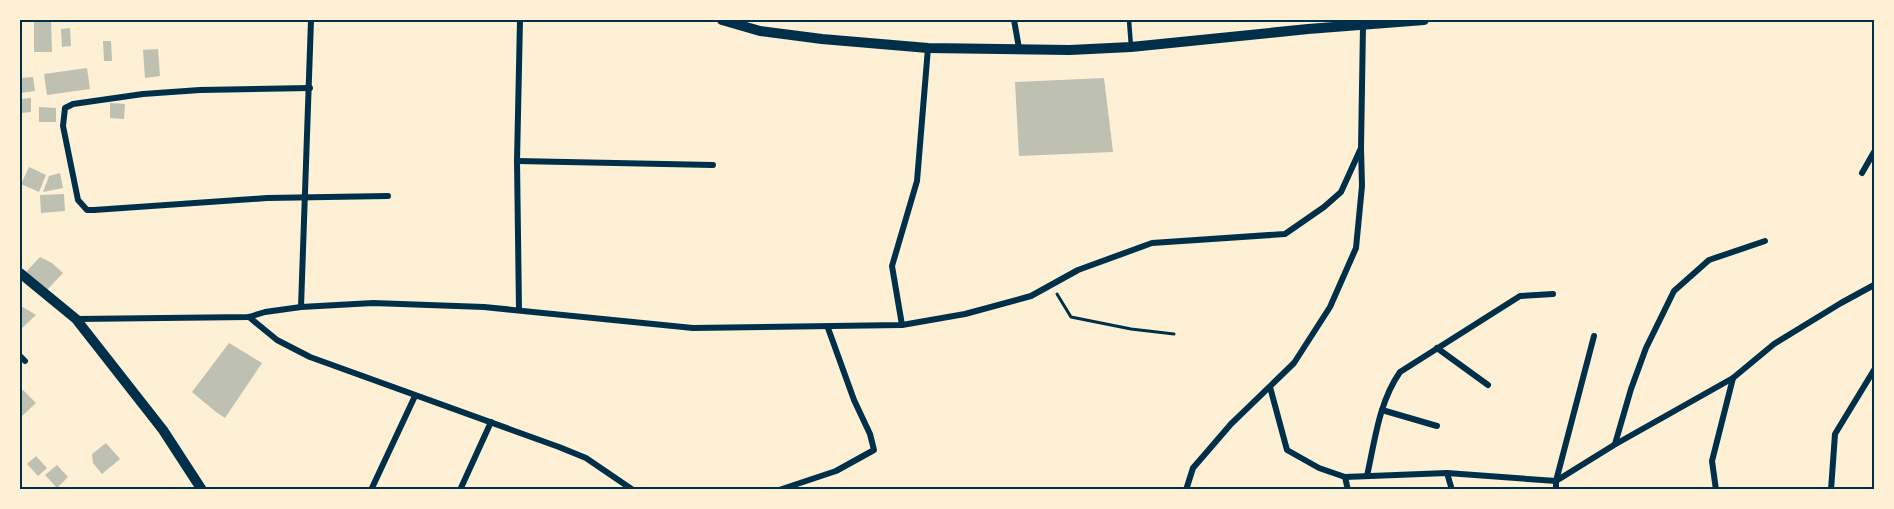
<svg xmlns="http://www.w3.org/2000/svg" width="1894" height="509" font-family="'Sofia Sans Condensed',sans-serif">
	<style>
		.building { fill: #bec0b2 }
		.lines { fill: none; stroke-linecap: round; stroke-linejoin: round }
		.path { stroke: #003049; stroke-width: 3 }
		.service { stroke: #003049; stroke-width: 4.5 }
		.minor { stroke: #003049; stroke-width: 6 }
		.tertiary { stroke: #003049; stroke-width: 10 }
		.neatline { fill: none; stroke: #003049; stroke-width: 2 }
	</style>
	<rect width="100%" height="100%" fill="#fdf0d5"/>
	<g class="building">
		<path d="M34,20h17l1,32h-18z"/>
		<path d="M70,28l1,18 -9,1 -1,-18z"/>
		<path d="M103,41h8l1,20h-8z"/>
		<path d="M158,49l2,27 -15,2 -2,-28z"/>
		<path d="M87,68l3,21 -43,6 -3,-21z"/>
		<path d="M33,77l2,14 -15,2v-15z"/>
		<path d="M1104,78l9,74 -94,4 -4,-74z"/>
		<path d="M31,98v14l-11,1v-14z"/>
		<path d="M110,103l15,1 -1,15 -14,-1z"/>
		<path d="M39,107l17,1v14h-17z"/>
		<path d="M29,167l17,8 -7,17 -18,-8z"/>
		<path d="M60,173l3,15 -20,4 6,-16z"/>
		<path d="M64,194l1,17 -24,2 -1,-18z"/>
		<path d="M40,257l12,6 11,10 -17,18 -20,-19z"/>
		<path d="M23,307l13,8 -16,15v-20z"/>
		<path d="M229,343l33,20 -37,55 -9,-6 -24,-20z"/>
		<path d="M23,390l13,13 -15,14 -1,-24z"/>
		<path d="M106,443l14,16 -18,15 -9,-11 -1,-9z"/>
		<path d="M36,456l11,12 -9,8 -11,-12z"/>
		<path d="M57,465l11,12 -11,11 -12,-13z"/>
	</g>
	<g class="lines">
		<path class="path" d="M1057,294l14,23 60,12 43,5"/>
		<path class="service" d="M1129,20l2,27"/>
		<g class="minor">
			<path d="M1014,20l5,28"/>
			<path d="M310,88l-110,2 -57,4 -70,10 -8,4 -2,18 15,74 9,10h7l173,-12 121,-2"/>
			<path d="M517,161l196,4"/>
			<path d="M1862,173l12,-21"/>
			<path d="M301,307l10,-287"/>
			<path d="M519,310l-2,-149 3,-141"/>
			<path d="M249,317l28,23 33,17 249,90 27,11 47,32"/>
			<path d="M76,319l173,-2 16,-5 36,-5 72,-4 111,4 209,21 209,-3 63,-11 66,-18 47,-26 74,-27 133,-9 39,-27 17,-15 20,-44"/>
			<path d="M902,325l-10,-59 25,-85 11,-133"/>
			<path d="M1437,348l51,37"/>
			<path d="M20,356l5,5"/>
			<path d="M1270,387l17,63 32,18 26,9 102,-4 109,8 58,-36 119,-67"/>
			<path d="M1382,410l55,16"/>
			<path d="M1615,444l16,-55 15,-41 28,-57 35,-31 56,-19"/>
			<path d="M1447,473l5,17"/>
			<path d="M1367,476c8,-36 12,-74 33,-104l120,-76 33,-2"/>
			<path d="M1345,477l3,13"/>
			<path d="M371,490l44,-94"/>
			<path d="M460,490l31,-68"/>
			<path d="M779,490l57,-19 38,-21 -4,-16 -16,-34 -26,-72"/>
			<path d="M1186,490l7,-22 38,-44 63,-61 36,-56 26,-59 6,-62 -1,-38 2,-122"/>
			<path d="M1556,490v-9l38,-145"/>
			<path d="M1716,490l-4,-29 21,-83 41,-34 67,-41 33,-18"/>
			<path d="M1831,490l4,-56 39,-64"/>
		</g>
		<g class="tertiary">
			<path d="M722,20l38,11 62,8 106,9 142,2 61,-3 177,-18 116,-9"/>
			<path d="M20,273l56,46 87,111 39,60"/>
		</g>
	</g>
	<rect width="1894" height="509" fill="none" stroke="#fdf0d5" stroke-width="42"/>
	<rect x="21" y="21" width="1852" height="467" class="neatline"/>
</svg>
